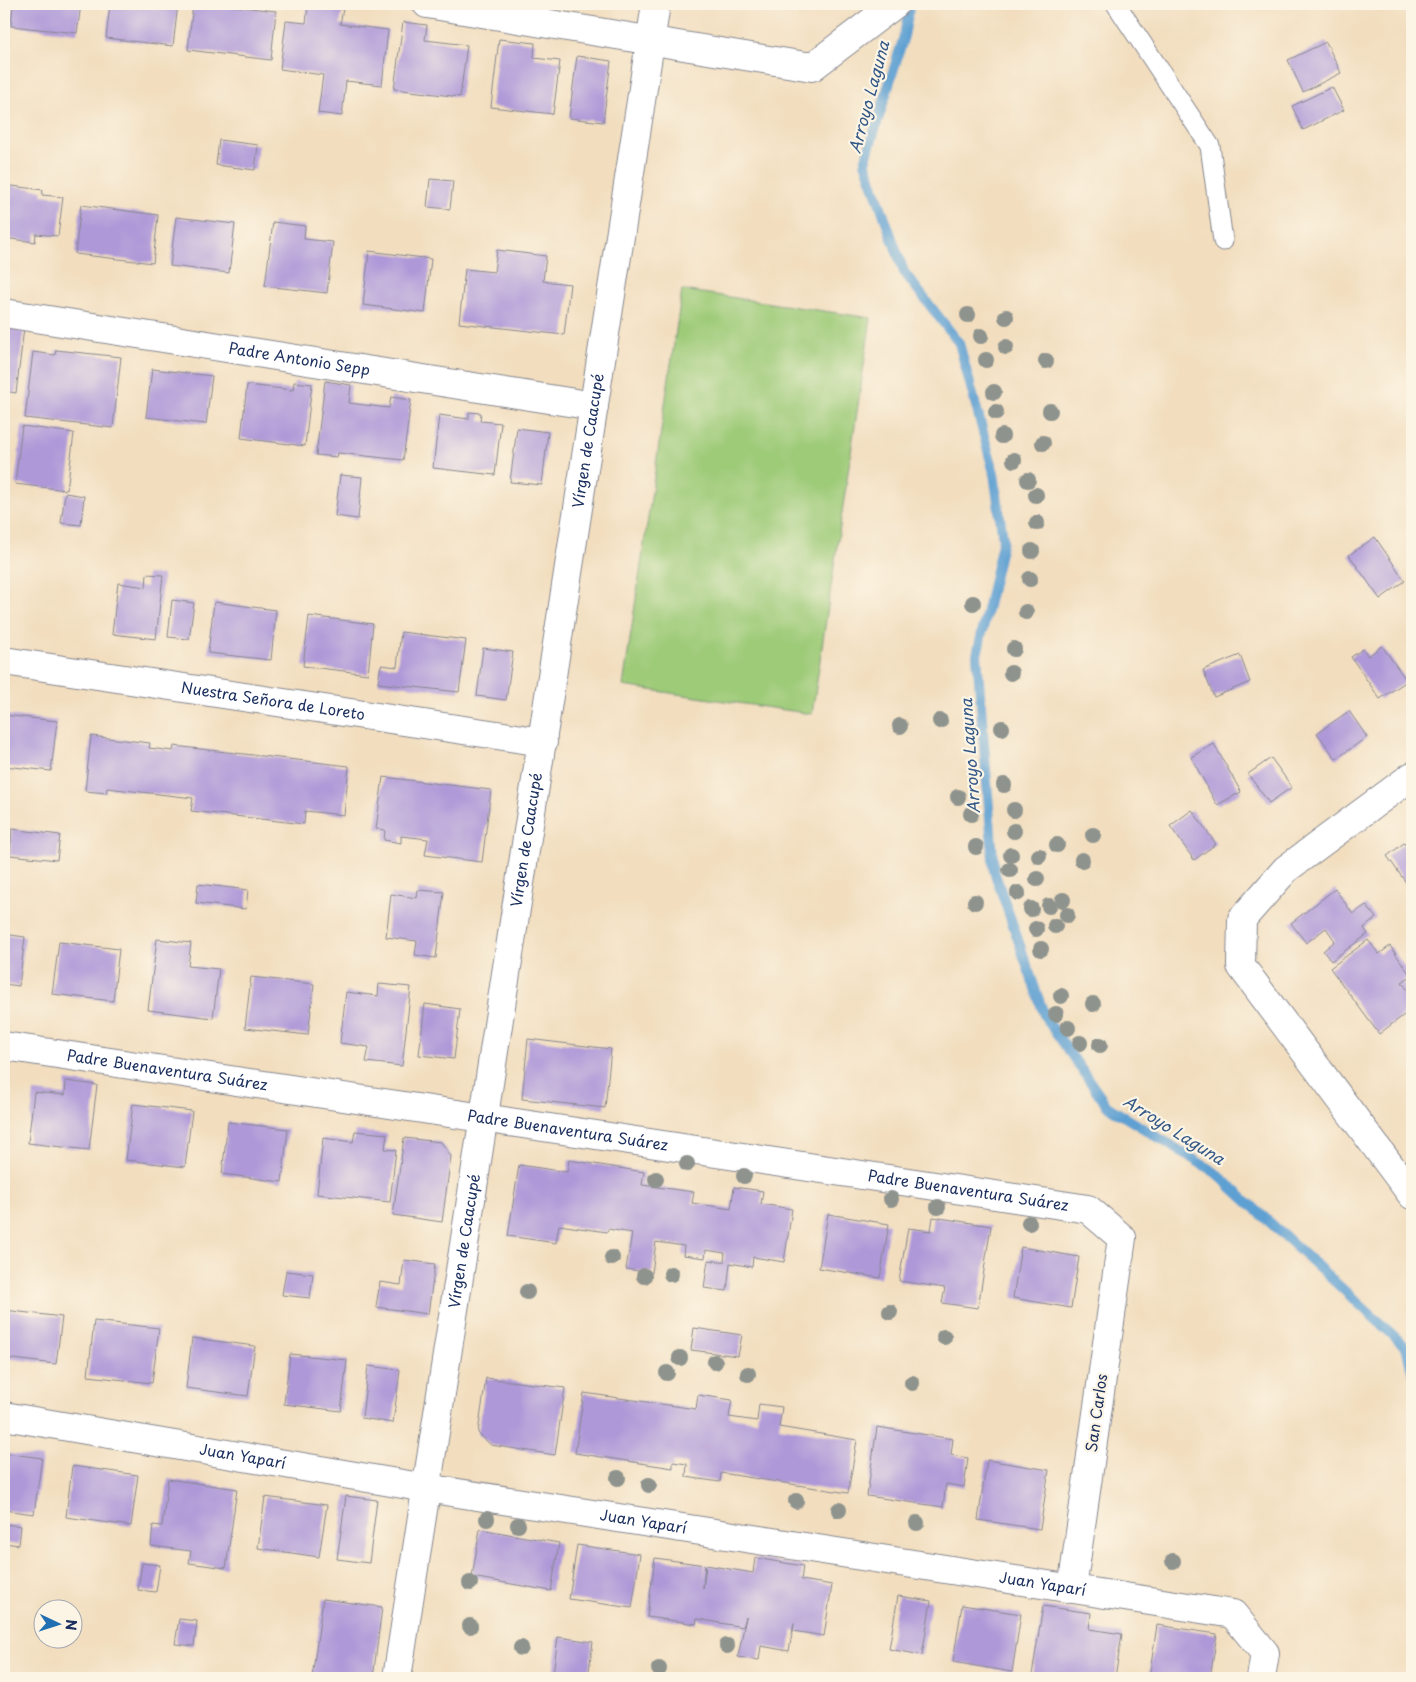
<svg xmlns="http://www.w3.org/2000/svg" width="1416" height="1682" font-family="'Playpen Sans',sans-serif">
	<style>
		.green { fill: #9ecb78; stroke: #5c7d6b }
		.lines { fill: none; stroke-linecap: round; stroke-linejoin: round }
		.stream { stroke: #5fa0d2; stroke-width: 10 }
		.building { fill: #ae98d8 }
		.lane-casing { stroke: #86868e; stroke-width: 21 }
		.street-casing { stroke: #86868e; stroke-width: 30 }
		.lane { stroke: #fff; stroke-width: 19 }
		.street { stroke: #fff; stroke-width: 28 }
		.tree { fill: #8e938d }
		.labels { text-anchor: middle; stroke-width: 4.5; stroke-linejoin: round; paint-order: stroke }
		.street-label { font-size: 15px; fill: #1b2f5e; stroke: #fcf5e5 }
		.water-label { font-size: 16px; font-style: italic; fill: #335787; stroke: #fcf5e5 }
	</style>
	<rect width="100%" height="100%" fill="#fcf5e5"/>
	<filter id="ink" filterUnits="userSpaceOnUse"><feTurbulence type="fractalNoise" baseFrequency=".02" numOctaves="2"/><feDisplacementMap in="SourceGraphic" scale="10" xChannelSelector="R" yChannelSelector="G"/><feConvolveMatrix kernelMatrix="1 2 1 2 8 2 1 2 1" color-interpolation-filters="sRGB"/></filter>
	<filter id="wash" filterUnits="userSpaceOnUse"><feTurbulence type="fractalNoise" baseFrequency=".0096" numOctaves="4" result="noise"/><feDisplacementMap in="SourceGraphic" scale="20" xChannelSelector="R" yChannelSelector="G"/><feGaussianBlur stdDeviation="1.12" result="paint"/><feColorMatrix in="noise" values="0 0 0 0 0 0 0 0 0 0 0 0 0 0 0 0 0 1.4 0 .05"/><feComposite in="paint" operator="in"/></filter>
	<g filter="url(#wash)">
		<rect width="100%" height="100%" fill="#f2debf"/>
		<path class="green" d="M682,290l189,28 -59,396 -189,-28z"/>
		<g class="lines">
			<path class="stream" d="M910,4l-6,32 -39,126 39,110 55,71 35,130 9,66 -26,116 17,216 51,146 62,89 109,67 190,174 6,24"/>
		</g>
		<g id="blocks">
			<g class="building">
				<path d="M13,4h68l-4,29 -66,-7z"/>
				<path d="M110,4h68l-5,42 -67,-8z"/>
				<path d="M193,4h23l60,7 -5,49 -83,-10z"/>
				<path d="M308,4l35,5 -3,15 48,6 -6,55 -36,-4 -4,35 -24,-3 5,-38 -43,-6 6,-48 20,2z"/>
				<path d="M403,22l24,3 -2,15 42,5 -7,52 -66,-8z"/>
				<path d="M499,39l36,4 -1,15 26,3 -7,53 -62,-7z"/>
				<path d="M1326,42l15,31 -38,19 -15,-32z"/>
				<path d="M577,56l34,5 -8,61 -34,-4z"/>
				<path d="M1332,87l12,23 -41,20 -11,-24z"/>
				<path d="M219,140l39,5 -3,25 -39,-5z"/>
				<path d="M430,179l23,2 -3,28 -23,-2z"/>
				<path d="M4,185l39,5 -1,5 21,2 -5,39 -22,-2 -1,8 -31,-4z"/>
				<path d="M81,205l77,10 -5,48 -78,-9z"/>
				<path d="M176,217l59,7 -6,49 -59,-7z"/>
				<path d="M273,222l32,4 -1,13 29,3 -6,51 -62,-7z"/>
				<path d="M497,250l49,6 -3,25 27,3 -6,51 -105,-12 6,-54 29,3z"/>
				<path d="M369,251l62,8 -6,54 -62,-8z"/>
				<path d="M4,326l20,2 -8,65 -12,-2z"/>
				<path d="M56,350l65,7 -8,71 -88,-10 8,-66 22,3z"/>
				<path d="M152,369l60,7 -6,48 -60,-7z"/>
				<path d="M325,381l26,4 -2,18 40,5 2,-11 20,3 -8,60 -65,-7 -1,4 -21,-2z"/>
				<path d="M294,382l18,2 -7,62 -64,-8 6,-53 46,5z"/>
				<path d="M469,412l12,1 -1,8 21,2 -6,52 -62,-7 6,-53 30,4z"/>
				<path d="M22,426l52,7 -7,57 -52,-6z"/>
				<path d="M517,428l31,4 -6,53 -32,-3z"/>
				<path d="M340,475l22,2 -4,42 -23,-3z"/>
				<path d="M65,493l19,3 -3,29 -20,-2z"/>
				<path d="M1375,537l30,44 -25,18 -31,-44z"/>
				<path d="M147,574l16,1 -7,64 -44,-5 6,-51 28,4z"/>
				<path d="M172,600l22,3 -5,36 -21,-2z"/>
				<path d="M214,602l62,8 -5,50 -63,-7z"/>
				<path d="M309,616l64,8 -5,50 -65,-8z"/>
				<path d="M401,632l65,8 -7,52 -81,-9 3,-18 16,2z"/>
				<path d="M1382,646l25,35 -27,18 -29,-42 12,-8 5,7z"/>
				<path d="M483,648l30,4 -7,48 -29,-4z"/>
				<path d="M1240,655l10,27 -36,15 -11,-27z"/>
				<path d="M1349,711l18,26 -31,22 -19,-26z"/>
				<path d="M4,715l53,6 -6,50 -47,-5z"/>
				<path d="M91,736l59,7 -1,5 24,3 1,-5 175,20 -5,49 -39,-4 -1,13 -113,-13 2,-13 -86,-10 -1,5 -21,-2z"/>
				<path d="M1214,744l27,48 -24,13 -26,-48z"/>
				<path d="M1271,758l21,29 -23,16 -21,-29z"/>
				<path d="M383,777l108,13 -9,72 -57,-7 3,-16 -27,-3v7l-17,-3 1,-10 -9,-1z"/>
				<path d="M1192,810l24,34 -22,16 -24,-34z"/>
				<path d="M12,829l48,6 -3,25 -47,-5z"/>
				<path d="M1404,843l7,8 1,-1v41l-25,-35z"/>
				<path d="M198,884l50,6 -2,19 -50,-6z"/>
				<path d="M1335,889l18,25 13,-9 10,13 -12,10 4,6 -37,27 -8,-10 12,-10 -9,-13 -20,15 -15,-20z"/>
				<path d="M418,890l26,2 -8,66 -21,-3 2,-14 -31,-4 5,-43 26,4z"/>
				<path d="M4,934l21,3 -6,49 -15,-2z"/>
				<path d="M157,939l34,4 -3,23 31,3 -6,49 -65,-8z"/>
				<path d="M1368,940l11,14 11,-8 21,30 -9,6 10,14v13l-33,25 -49,-66z"/>
				<path d="M59,942l60,7 -6,52 -61,-7z"/>
				<path d="M251,977l63,7 -6,51 -63,-7z"/>
				<path d="M379,984l32,3 -9,79 -36,-4 3,-15 -29,-4 6,-51 32,4z"/>
				<path d="M425,1004l35,5 -6,50 -35,-4z"/>
				<path d="M528,1039l83,10 -6,59 -83,-9z"/>
				<path d="M66,1081l31,4 -8,65 -61,-7 6,-51 31,3z"/>
				<path d="M133,1104l59,7 -7,56 -59,-7z"/>
				<path d="M228,1122l60,7 -6,53 -60,-8z"/>
				<path d="M355,1131l32,3 -2,15 11,1 -6,52 -73,-8 6,-56 30,4z"/>
				<path d="M404,1138l37,4 10,14 -9,66 -49,-7z"/>
				<path d="M569,1160l75,12 -2,13 52,7 -2,11 20,3 19,3 3,-22 29,4 -2,13 31,5 -8,53 -31,-5 -1,10 -22,-4 -3,28 -23,-3 4,-28 16,2 1,-9 -19,-3 -1,8 -22,-3 1,-9 -28,-4 -4,31 -26,-4 6,-36 -24,-4 -1,3 -48,-7 -3,18 -48,-7 11,-71 48,7z"/>
				<path d="M828,1214l61,10 -9,54 -61,-10z"/>
				<path d="M933,1217l58,9 -13,82 -36,-5 3,-15 -46,-7 9,-53 23,3z"/>
				<path d="M1021,1247l58,10 -8,51 -58,-10z"/>
				<path d="M404,1260l31,4 -7,50 -52,-7 4,-25 21,3z"/>
				<path d="M286,1271l27,3 -3,24 -28,-3z"/>
				<path d="M4,1310l58,7 -6,47 -52,-6z"/>
				<path d="M94,1321l65,7 -7,55 -64,-7z"/>
				<path d="M694,1328l48,7 -4,21 -47,-6z"/>
				<path d="M192,1338l63,8 -7,50 -62,-8z"/>
				<path d="M290,1354l57,6 -6,51 -57,-7z"/>
				<path d="M368,1366l32,4 -7,53 -31,-5z"/>
				<path d="M486,1378l79,10 -10,67 -64,-10 -13,-12z"/>
				<path d="M584,1393l112,16 2,-14 34,5 -3,17 28,4 2,-17 23,3 -3,20 78,13 -9,53 -127,-20 -1,9 -34,-5 1,-13 -14,-2v6l-98,-15z"/>
				<path d="M877,1427l76,12 -2,16 17,3 -4,29 -18,-3 -3,23 -76,-11z"/>
				<path d="M4,1453l38,5 -8,56 -30,-4z"/>
				<path d="M987,1460l62,10 -9,59 -62,-9z"/>
				<path d="M72,1466l66,9 -7,51 -65,-9z"/>
				<path d="M168,1479l69,10 -11,79 -37,-5 2,-12 -40,-5 2,-21 9,1z"/>
				<path d="M346,1496l31,4 -8,63 -32,-4z"/>
				<path d="M265,1497l62,8 -8,52 -61,-9z"/>
				<path d="M4,1524l17,2 -2,19 -15,-2z"/>
				<path d="M480,1529l79,14 -8,48 -79,-14z"/>
				<path d="M577,1545l63,9 -8,54 -63,-9z"/>
				<path d="M655,1558l50,7 -2,23 3,-23 47,8 2,-15 48,8 -2,14 31,5 -8,51 -31,-5 1,-8 -5,28 -28,-5 -2,14 -21,-3 8,-40 -3,10 -46,-8 -1,5 -49,-7z"/>
				<path d="M142,1563l18,2 -4,27 -18,-2z"/>
				<path d="M898,1596l33,5 -9,54 -33,-6z"/>
				<path d="M323,1599l59,8 -9,71h-61z"/>
				<path d="M962,1605l59,9 -9,58 -59,-10z"/>
				<path d="M1043,1606l48,7 -2,16 33,5 -7,44h-67l-16,-3z"/>
				<path d="M179,1619l18,2 -3,25 -19,-2z"/>
				<path d="M1157,1625l60,9 -7,44h-61z"/>
				<path d="M558,1637l35,5 -5,36h-12l-23,-4z"/>
			</g>
		</g>
	</g>
	<g filter="url(#ink)">
		<use href="#blocks" fill-opacity="0" stroke="#86868e" stroke-width="1"/>
		<g class="lines">
			<defs>
				<path id="lane" d="M1116,4l94,142 13,95"/>
				<g id="street">
					<path d="M427,4l385,63 83,-63"/>
					<path id="s1" d="M4,313l590,93"/>
					<path id="s2" d="M4,661l539,81"/>
					<path d="M1412,776l-126,93 -44,50 -1,47 171,229"/>
					<path id="s3" d="M4,1046l1084,163 34,29 -50,351"/>
					<path id="s4" d="M4,1416l422,72 807,126 32,39 -4,25"/>
					<path id="s5" d="M397,1678l259,-1674"/>
				</g>
			</defs>
			<use href="#lane" class="lane-casing"/>
			<use href="#street" class="street-casing"/>
			<use href="#lane" class="lane"/>
			<use href="#street" class="street"/>
		</g>
		<g class="tree">
			<circle cx="968" cy="315" r="8"/>
			<circle cx="1006" cy="317" r="8"/>
			<circle cx="981" cy="336" r="8"/>
			<circle cx="1006" cy="347" r="8"/>
			<circle cx="986" cy="360" r="8"/>
			<circle cx="1046" cy="361" r="8"/>
			<circle cx="994" cy="392" r="8"/>
			<circle cx="1050" cy="411" r="8"/>
			<circle cx="996" cy="412" r="8"/>
			<circle cx="1002" cy="436" r="8"/>
			<circle cx="1043" cy="443" r="8"/>
			<circle cx="1014" cy="460" r="8"/>
			<circle cx="1028" cy="480" r="8"/>
			<circle cx="1036" cy="495" r="8"/>
			<circle cx="1037" cy="523" r="8"/>
			<circle cx="1032" cy="551" r="8"/>
			<circle cx="1030" cy="579" r="8"/>
			<circle cx="973" cy="603" r="8"/>
			<circle cx="1026" cy="612" r="8"/>
			<circle cx="1014" cy="649" r="8"/>
			<circle cx="1011" cy="673" r="8"/>
			<circle cx="940" cy="721" r="8"/>
			<circle cx="900" cy="726" r="8"/>
			<circle cx="1002" cy="728" r="8"/>
			<circle cx="1004" cy="785" r="8"/>
			<circle cx="958" cy="797" r="8"/>
			<circle cx="1014" cy="810" r="8"/>
			<circle cx="971" cy="814" r="8"/>
			<circle cx="1014" cy="831" r="8"/>
			<circle cx="1093" cy="835" r="8"/>
			<circle cx="1057" cy="845" r="8"/>
			<circle cx="976" cy="847" r="8"/>
			<circle cx="1011" cy="855" r="8"/>
			<circle cx="1039" cy="856" r="8"/>
			<circle cx="1082" cy="860" r="8"/>
			<circle cx="1010" cy="870" r="8"/>
			<circle cx="1037" cy="879" r="8"/>
			<circle cx="1018" cy="893" r="8"/>
			<circle cx="1063" cy="900" r="8"/>
			<circle cx="975" cy="902" r="8"/>
			<circle cx="1049" cy="906" r="8"/>
			<circle cx="1031" cy="909" r="8"/>
			<circle cx="1067" cy="915" r="8"/>
			<circle cx="1055" cy="926" r="8"/>
			<circle cx="1036" cy="929" r="8"/>
			<circle cx="1041" cy="949" r="8"/>
			<circle cx="1061" cy="996" r="8"/>
			<circle cx="1093" cy="1004" r="8"/>
			<circle cx="1056" cy="1014" r="8"/>
			<circle cx="1068" cy="1028" r="8"/>
			<circle cx="1080" cy="1043" r="8"/>
			<circle cx="1100" cy="1045" r="8"/>
			<circle cx="687" cy="1164" r="8"/>
			<circle cx="744" cy="1176" r="8"/>
			<circle cx="656" cy="1179" r="8"/>
			<circle cx="891" cy="1199" r="8"/>
			<circle cx="938" cy="1207" r="8"/>
			<circle cx="1029" cy="1223" r="8"/>
			<circle cx="612" cy="1258" r="8"/>
			<circle cx="671" cy="1274" r="8"/>
			<circle cx="644" cy="1276" r="8"/>
			<circle cx="527" cy="1292" r="8"/>
			<circle cx="890" cy="1312" r="8"/>
			<circle cx="944" cy="1337" r="8"/>
			<circle cx="680" cy="1358" r="8"/>
			<circle cx="715" cy="1362" r="8"/>
			<circle cx="667" cy="1373" r="8"/>
			<circle cx="748" cy="1374" r="8"/>
			<circle cx="912" cy="1383" r="8"/>
			<circle cx="618" cy="1478" r="8"/>
			<circle cx="649" cy="1485" r="8"/>
			<circle cx="796" cy="1501" r="8"/>
			<circle cx="839" cy="1510" r="8"/>
			<circle cx="487" cy="1519" r="8"/>
			<circle cx="917" cy="1523" r="8"/>
			<circle cx="518" cy="1525" r="8"/>
			<circle cx="1173" cy="1561" r="8"/>
			<circle cx="470" cy="1583" r="8"/>
			<circle cx="470" cy="1626" r="8"/>
			<circle cx="727" cy="1646" r="8"/>
			<circle cx="521" cy="1648" r="8"/>
			<circle cx="659" cy="1669" r="8"/>
		</g>
	</g>
	<g class="labels">
		<g class="street-label">
			<text dy="5" stroke="none"><textPath href="#s1" startOffset="299">Padre Antonio Sepp</textPath></text>
			<text dy="5" stroke="none"><textPath href="#s5" startOffset="1252">Vírgen de Caacupé</textPath></text>
			<text dy="5" stroke="none"><textPath href="#s2" startOffset="272">Nuestra Señora de Loreto</textPath></text>
			<text dy="5" stroke="none"><textPath href="#s5" startOffset="848">Vírgen de Caacupé</textPath></text>
			<text dy="5" stroke="none"><textPath href="#s3" startOffset="165">Padre Buenaventura Suárez</textPath></text>
			<text dy="5" stroke="none"><textPath href="#s3" startOffset="570">Padre Buenaventura Suárez</textPath></text>
			<text dy="5" stroke="none"><textPath href="#s3" startOffset="975">Padre Buenaventura Suárez</textPath></text>
			<text dy="5" stroke="none"><textPath href="#s5" startOffset="442">Vírgen de Caacupé</textPath></text>
			<text transform="translate(1097 1413) rotate(-82)" y="5">San Carlos</text>
			<text dy="5" stroke="none"><textPath href="#s4" startOffset="242">Juan Yaparí</textPath></text>
			<text dy="5" stroke="none"><textPath href="#s4" startOffset="648">Juan Yaparí</textPath></text>
			<text dy="5" stroke="none"><textPath href="#s4" startOffset="1052">Juan Yaparí</textPath></text>
		</g>
		<g class="water-label">
			<text transform="translate(869 97) rotate(-75)" y="6">Arroyo Laguna</text>
			<text transform="translate(970 756) rotate(-94)" y="6">Arroyo Laguna</text>
			<text transform="translate(1174 1130) rotate(32)" y="6">Arroyo Laguna</text>
		</g>
	</g>
	<rect width="1416" height="1682" fill="none" stroke="#fcf5e5" stroke-width="20"/>
	<g transform="translate(58 1624) rotate(94)"><circle r="24" fill="#fcf5e5" stroke="#a2a6af"/>
	<path d="M0-4L9 19L0 12L-9 19Z" fill="#1f6fb2"/>
	<text y="-8" font-size="14" font-weight="bold" text-anchor="middle" fill="#1b2f5e">N</text>
	</g>
</svg>
